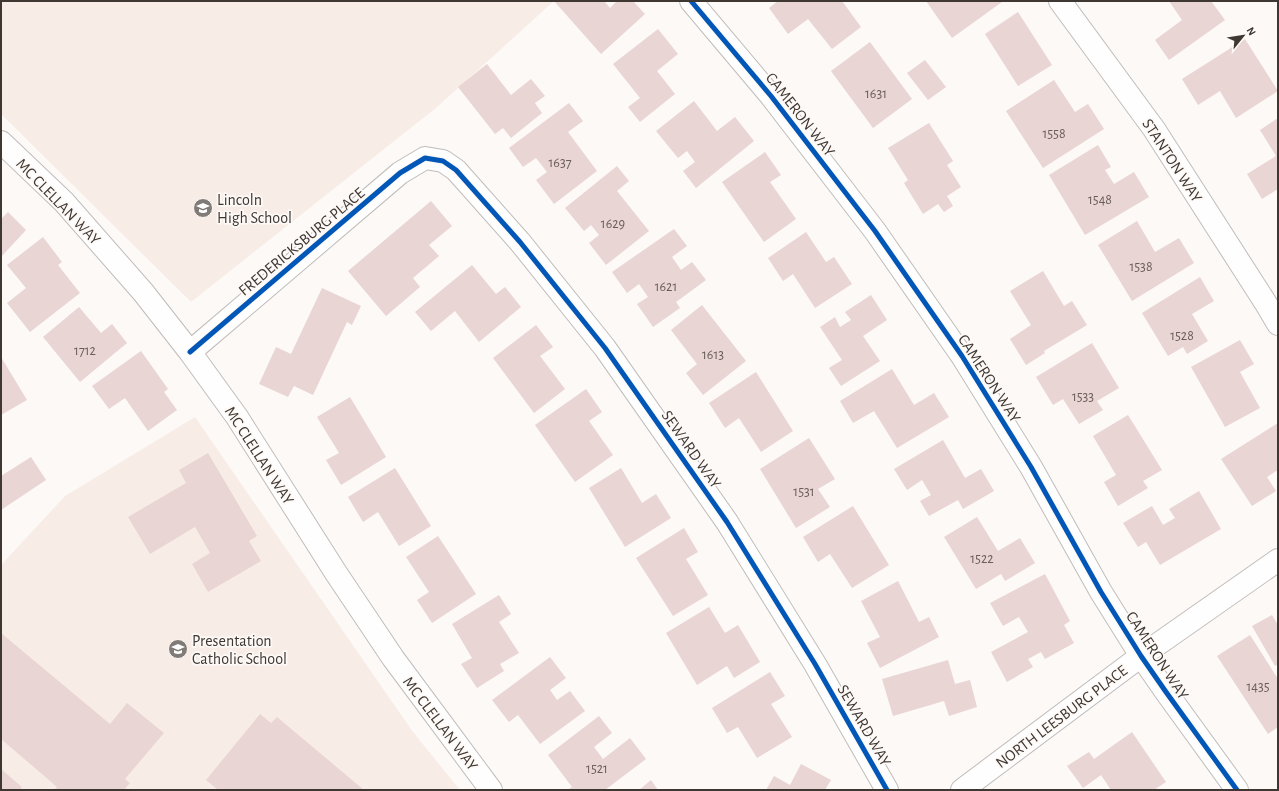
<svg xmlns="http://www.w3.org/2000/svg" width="1279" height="791" viewBox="0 0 1279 791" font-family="'Alegreya Sans',sans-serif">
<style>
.built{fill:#f8ede6}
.building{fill:#e9d5d3}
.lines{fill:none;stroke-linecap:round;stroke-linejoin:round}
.minor-casing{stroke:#c1bcb9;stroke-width:24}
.minor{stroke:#fffefe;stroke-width:22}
.cycleway-casing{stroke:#fdf9f6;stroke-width:8}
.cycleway{stroke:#0057b8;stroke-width:5}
.labels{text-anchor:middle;stroke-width:3.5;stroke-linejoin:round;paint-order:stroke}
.number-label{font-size:14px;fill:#6a5e5a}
.street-label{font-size:16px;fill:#3f3732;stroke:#fdf9f6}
.poi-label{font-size:16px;fill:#3f3732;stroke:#fdf9f6;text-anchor:start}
</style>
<rect width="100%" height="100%" fill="#fcf9f7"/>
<path class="built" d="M1,1H554L436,108L191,302L1,114Z
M195,417L413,732L460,790H1V565L65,496Z"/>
<path class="building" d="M554,1H604L610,8L617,1H633L645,14L601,54Z
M778,1H842L861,27L832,49L808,19L788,34L769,8Z
M926,1H1002V2L952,38Z
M1169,1H1211L1225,20L1169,60L1155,40L1182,20Z
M1018,12L1052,65L1018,86L985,34Z
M658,29L678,54L657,71L675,94L640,122L628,107L640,98L613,64Z
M1245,39L1278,91L1236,118L1220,91L1198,105L1182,79Z
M870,42L912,99L873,128L831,71Z
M925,60L946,87L928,100L907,73Z
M487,64L511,95L531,79L545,96L535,103L542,113L511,138L503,128L495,134L458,87Z
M1054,80L1075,112L1088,104L1104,129L1043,168L1006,111Z
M694,101L717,131L735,117L754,141L696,188L683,171L695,162L687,151L678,158L656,131Z
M569,103L583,121L568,132L597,171L554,204L536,180L547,172L536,158L523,167L509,148Z
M1278,118V189L1262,199L1247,174L1276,156L1260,130Z
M929,123L953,161L947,165L961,187L947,196L953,206L944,212L938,204L923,214L904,183L908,180L888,148Z
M1098,145L1111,167L1105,170L1114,184L1134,172L1149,197L1085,235L1049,175Z
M765,152L781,175L770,182L796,219L764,242L722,182Z
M617,166L629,181L617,191L649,231L606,265L589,243L599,235L591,225L584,231L565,208Z
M431,201L452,226L429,245L439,256L413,278L420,287L386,316L348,271Z
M8,212L26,230L1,257V219Z
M1137,221L1155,252L1179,238L1194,263L1132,301L1098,245Z
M674,229L687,246L672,257L681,270L692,262L706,280L676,302L680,308L653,327L637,304L648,297L639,284L627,293L612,272Z
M806,232L826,262L834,257L852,284L815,308L793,274L783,281L768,258Z
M43,237L62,262L58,265L80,293L30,332L7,303L26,288L7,265Z
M472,265L496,294L505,287L521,307L479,342L455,311L431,331L415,312Z
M1043,271L1064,306L1072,301L1087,325L1044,351L1045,353L1026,365L1010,339L1031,325L1010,291Z
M1200,277L1214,301L1192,314L1208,341L1187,354L1183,347L1168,356L1142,313Z
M322,288L361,306L352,325L347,322L313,395L294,386L288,397L259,384L276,347L291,354Z
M871,295L887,320L863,336L880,361L841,386L829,368L842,360L820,327L835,317L840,327L851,320L845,312Z
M702,305L746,361L703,395L686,373L697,364L671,330Z
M79,307L101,333L112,324L127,343L80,382L43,337Z
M536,325L553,347L540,356L565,389L534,413L493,358Z
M1240,340L1254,364L1240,372L1260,408L1225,427L1191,367Z
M1092,343L1119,388L1097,401L1103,410L1079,424L1063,399L1053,405L1036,377Z
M141,351L168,389L164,392L177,410L148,431L125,398L109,409L92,386Z
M1,357L27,400L1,415Z
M892,369L914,405L934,393L949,417L897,448L874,411L853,423L840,401Z
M756,372L793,431L761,452L739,418L725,428L709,403Z
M586,389L602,412L589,421L613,455L575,482L535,425Z
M350,397L386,457L341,485L326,460L339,453L317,417Z
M1128,415L1162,470L1143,481L1148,488L1118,506L1104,482L1116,475L1093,436Z
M1278,423V470L1267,477L1276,491L1252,506L1221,459Z
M809,438L835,479L818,489L830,507L796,528L760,469Z
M943,440L965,478L981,469L994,491L963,509L958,500L929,516L920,501L931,495L922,480L907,490L894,469Z
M208,453L257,536L249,541L261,561L208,592L192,564L210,553L195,527L150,554L128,517L186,483L179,470Z
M31,457L46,480L1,510V476Z
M395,468L431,526L399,546L378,512L363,522L348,497Z
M621,468L642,503L656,494L671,518L625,547L589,488Z
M1199,491L1221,529L1160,565L1146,542L1138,547L1123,523L1152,506L1163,525L1175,518L1169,509Z
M853,506L889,565L852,588L830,554L818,562L803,537Z
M977,517L998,551L1020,538L1035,563L1005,581L1001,574L976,589L944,537Z
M684,528L698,552L686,559L708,595L673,616L636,558Z
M438,536L476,594L432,623L417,600L429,592L406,557Z
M1045,574L1070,621L1064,625L1074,643L1045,659L1041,652L1028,659L1033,667L1007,682L991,652L1028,632L1019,617L1003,626L990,603Z
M898,581L919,622L929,617L939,637L880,668L867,643L880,637L861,601Z
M499,595L511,614L499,622L519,653L500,664L504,671L477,688L461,664L472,658L452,624Z
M709,607L725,633L738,625L760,662L734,678L727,666L697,685L666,633Z
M1272,615L1278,625V664L1275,666L1252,626Z
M1,633L110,724L127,703L164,733L125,779L130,783L124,790H54L57,787L1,739Z
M1250,635L1278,679V727L1268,734L1217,656Z
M550,657L566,678L550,690L557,700L570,691L585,711L540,744L518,715L509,722L492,700Z
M948,660L955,684L970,680L977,707L949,716L944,701L893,716L882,679Z
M770,672L785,696L771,704L792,737L757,758L738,727L727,733L712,708Z
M260,714L271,723L277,717L364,790H218L206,780Z
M599,716L612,733L594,747L603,759L630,738L646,759L605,790H567L572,787L548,755Z
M1132,732L1166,782L1154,790H1111L1101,775L1083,788L1067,766L1089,752L1094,759Z
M801,764L831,780L825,790H766L774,776L790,785Z
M1,769L22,787L20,790H1Z
M651,780L658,790H639Z"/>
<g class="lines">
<defs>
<path id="minor" d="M691,1L771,96L875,231L962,356L1031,467L1101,592L1141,656L1166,692L1237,790
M1060,1L1154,129L1265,302L1278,324
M1,142L64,202L143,292L190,352L237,417L336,573L393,658L491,790
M190,352L400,173L425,158L443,161L456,170L520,242L605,348L727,522L815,664L887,790
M962,790L1141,656L1278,560"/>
</defs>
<use href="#minor" class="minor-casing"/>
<use href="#minor" class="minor"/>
<defs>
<path id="cycleway" d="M691,1L771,96L875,231L962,356L1031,467L1101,592L1141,656L1166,692L1237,790
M190,352L400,173L425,158L443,161L456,170L520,242L605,348L727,522L815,664L887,790"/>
</defs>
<use href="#cycleway" class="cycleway-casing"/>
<use href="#cycleway" class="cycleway"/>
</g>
<defs>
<symbol id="school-disc" viewBox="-11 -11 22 22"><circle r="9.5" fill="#817b77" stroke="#fdf9f6"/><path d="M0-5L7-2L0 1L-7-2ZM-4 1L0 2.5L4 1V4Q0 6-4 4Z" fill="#fff"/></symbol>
</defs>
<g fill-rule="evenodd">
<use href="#school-disc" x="192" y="197" width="22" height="22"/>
<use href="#school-disc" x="167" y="638" width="22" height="22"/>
</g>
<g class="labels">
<g class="number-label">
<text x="876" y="98">1631</text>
<text x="1054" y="138">1558</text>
<text x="560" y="167">1637</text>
<text x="1100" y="204">1548</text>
<text x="613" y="228">1629</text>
<text x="1141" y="271">1538</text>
<text x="666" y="291">1621</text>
<text x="1182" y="340">1528</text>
<text x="85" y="355">1712</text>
<text x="713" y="359">1613</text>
<text x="1083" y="401">1533</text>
<text x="804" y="496">1531</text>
<text x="982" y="563">1522</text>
<text x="1258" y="691">1435</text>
<text x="597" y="773">1521</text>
</g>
<g class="street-label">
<text transform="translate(801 114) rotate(52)" y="6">CAMERON WAY</text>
<text transform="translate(1173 160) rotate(57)" y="6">STANTON WAY</text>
<text transform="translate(59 201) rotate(46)" y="6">MC CLELLAN WAY</text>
<text transform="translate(301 241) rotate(-40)" y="6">FREDERICKSBURG PLACE</text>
<text transform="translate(990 378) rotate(57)" y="6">CAMERON WAY</text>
<text transform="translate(692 449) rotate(55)" y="6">SEWARD WAY</text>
<text transform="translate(260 455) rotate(57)" y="6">MC CLELLAN WAY</text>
<text transform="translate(1158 655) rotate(57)" y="6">CAMERON WAY</text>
<text transform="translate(1061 716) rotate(-37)" y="6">NORTH LEESBURG PLACE</text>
<text transform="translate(441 723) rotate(53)" y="6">MC CLELLAN WAY</text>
<text transform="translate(865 725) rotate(60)" y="6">SEWARD WAY</text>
</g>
<g class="poi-label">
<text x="217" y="205">Lincoln<tspan x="217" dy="18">High School</tspan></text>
<text x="192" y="646">Presentation<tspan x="192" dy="18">Catholic School</tspan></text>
</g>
</g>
<rect width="1279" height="791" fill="none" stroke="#3f3732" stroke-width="4"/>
<g transform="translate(1243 36) rotate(60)" stroke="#fdf9f6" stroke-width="3" paint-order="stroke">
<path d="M0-3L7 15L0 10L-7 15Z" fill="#3f3732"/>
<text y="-6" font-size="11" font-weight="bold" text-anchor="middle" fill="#3f3732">N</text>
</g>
</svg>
